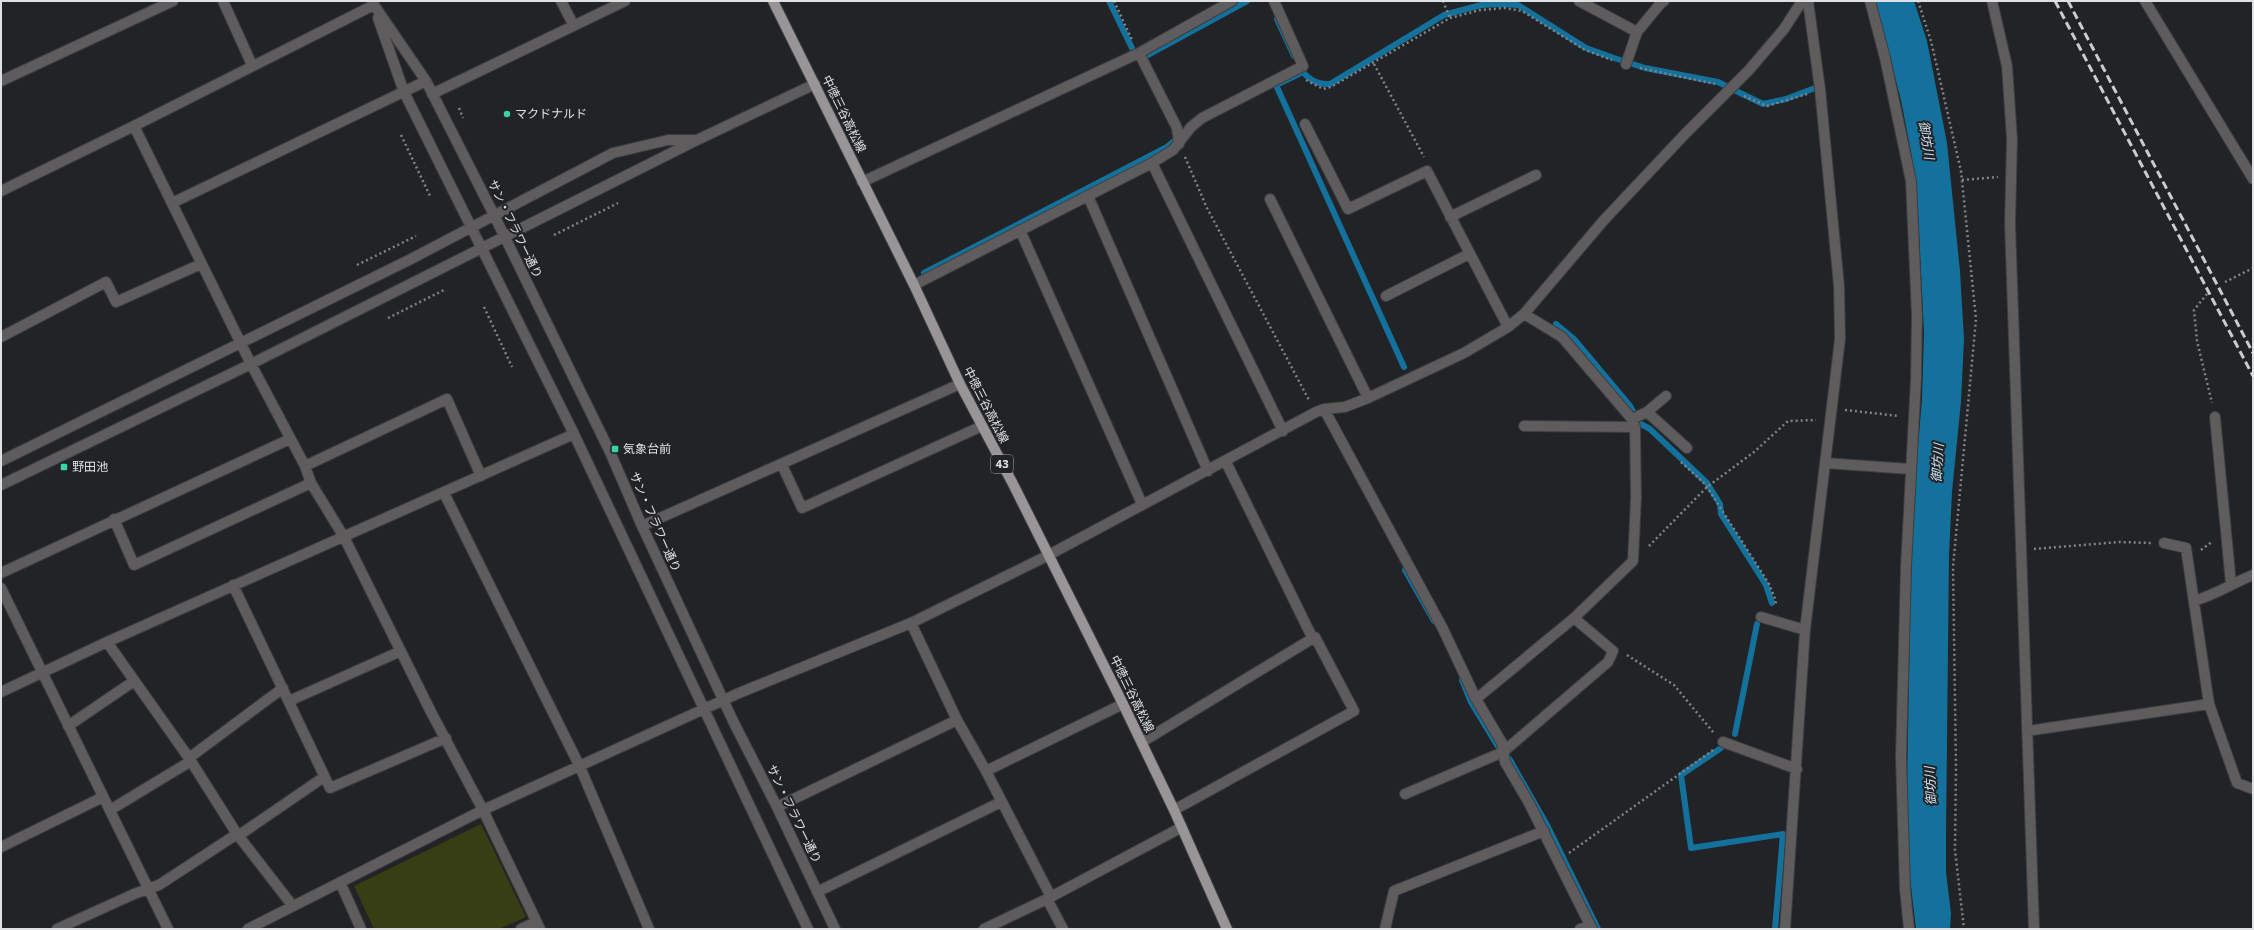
<svg xmlns="http://www.w3.org/2000/svg" width="2254" height="930" viewBox="0 0 2254 930" font-family="Commissioner,'Noto Sans JP',sans-serif">
<style>
.green{fill:#383e14}
.water{fill:#14719c}
.lines{fill:none;stroke-linecap:round;stroke-linejoin:round}
.stream{stroke:#14719c;stroke-width:6}
.minor-casing{stroke:#3c3d40;stroke-width:12}
.major-casing{stroke:#3c3d40;stroke-width:12}
.path{stroke:#838487;stroke-width:2.5;stroke-dasharray:2 3;stroke-linecap:butt}
.minor{stroke:#5e5c5c;stroke-width:10}
.major{stroke:#999495;stroke-width:10}
.rail{stroke:#cbcccf;stroke-width:3;stroke-dasharray:8 4;stroke-linecap:butt}
.poi-dot{fill:#38d4a5;stroke:#212326;stroke-width:1.5}
.labels{text-anchor:middle;stroke-width:4;stroke-linejoin:round;paint-order:stroke}
.shield{fill:#212326;stroke:#a6a7aa;stroke-width:1}
.shield-label{font-size:11px;font-weight:bold;fill:#dfe0e3}
.poi-label{font-size:12px;fill:#dfe0e3;stroke:#212326;text-anchor:start}
.street-label{font-size:12px;fill:#dfe0e3;stroke:#212326}
.water-label{font-size:13px;font-style:italic;fill:#c9e0ef;stroke:#212326}
</style>
<rect width="100%" height="100%" fill="#212326"/>
<path class="green" d="M481,824L526,917L499,929H374L354,886Z"/>
<path class="water" d="M1875,1H1914L1927,41L1947,143L1960,271L1964,339L1961,402L1952,492L1949,555L1946,834V872L1951,914L1950,929H1916L1906,844L1911,562L1914,493L1922,399L1924,333L1918,213L1911,152L1901,100Z"/>
<g class="lines">
<path class="stream" d="M1109,1L1133,50
M1277,19L1294,56
M1144,57L1247,1
M1299,66C1306,78 1316,85 1330,84L1444,15L1481,5L1502,4L1518,5L1586,48L1614,58L1645,68L1718,82L1728,87
M1303,72L1276,85L1404,367
M1732,89L1763,104L1786,99L1815,88
M924,273L1167,147L1175,140
M1556,324L1574,339L1630,406L1639,423L1650,429L1707,483L1720,504L1721,514L1766,585L1772,603
M1405,570L1434,621
M1462,680L1471,702L1497,745L1510,760L1548,827L1598,929
M1735,734L1757,624
M1721,748L1681,775L1691,848L1783,834L1775,929"/>
<defs>
<path id="minor" d="M223,1L252,65
M561,1L573,24
M1579,1L1637,32
M1870,1L1885,58L1911,181L1917,316L1916,379L1906,566L1901,757L1905,889L1909,929
M1992,1L2007,66L2012,139L2010,223L2034,929
M2145,1L2253,179
M374,5L426,81L494,215L610,452L642,526L734,723L777,807L835,929
M378,18L404,92L574,434L808,929
M1139,53L1177,128L1179,144
M1626,64L1637,32L1660,4L1664,1
M1,81L173,1
M432,94L625,1
M1305,124L1348,209L1427,171L1508,327
M134,126L251,364L305,466L311,483L344,537L431,712L483,810L540,929
M1152,163L1283,431
M862,182L1139,53L1232,1
M1,191L134,126L374,5
M1088,196L1208,471
M1270,199L1368,398
M172,203L426,81
M1450,217L1536,175
M1020,230L1142,504
M914,285L1152,163L1173,150L1191,127L1202,118L1303,66L1274,1
M1386,296L1469,254
M1,337L106,282L116,302L201,264
M1324,409L1443,629L1476,699L1502,743L1505,762L1529,803L1592,929
M1647,412L1687,448
M2215,417L2231,584
M1632,419L1647,412L1666,396
M1524,426L1635,427
M1,461L411,259L613,153L668,140H694
M1226,462L1312,637
M1825,463L1910,469
M782,465L802,508L982,426
M305,466L447,399L481,476
M1,485L251,364L697,140L815,84
M444,493L580,767L649,929
M114,519L134,565L311,483
M642,526L960,384
M2164,543L2186,548L2209,704
M1,573L290,439
M233,585L330,788L446,738
M1,588L168,929
M2194,601C2215,595 2233,583 2253,575
M1761,617L1805,630
M911,623L957,720L986,771L1051,897
M107,642L189,758L237,834L292,905
M1,692L107,642L574,434
M1476,699L1574,618L1633,561L1636,498L1635,427L1632,419L1562,337L1524,314
M289,701L401,651
M68,726L134,681
M2027,731L2209,704L2237,783L2253,789
M1142,742L1315,637L1354,711L1174,810
M1723,742L1797,769
M189,758L283,688
M986,771L1123,704
M1405,794L1503,752L1608,662L1613,651L1574,618
M777,807L957,720
M110,810L191,761
M238,836L324,777
M1,847L103,797
M340,882L361,929
M817,892L1001,802
M1047,899L1063,929
M57,929L134,894L159,885L237,834
M248,929L483,810L739,693L911,623L1043,558L1316,412L1324,409L1345,407L1368,398L1464,353L1508,327L1524,314L1604,220L1685,134L1749,70L1784,29L1802,1
M521,929L536,922
M984,929L1047,899L1182,827
M1385,929L1394,891L1544,831
M1580,929L1590,926
M1785,929L1805,630L1840,339L1839,286L1820,89L1808,1"/>
<path id="major" d="M773,1L914,285L960,384L1014,486L1123,704L1174,810L1227,929"/>
</defs>
<use href="#minor" class="minor-casing"/>
<use href="#major" class="major-casing"/>
<path class="path" d="M1114,1L1132,40
M1443,1L1450,18
M1918,1L1931,41L1961,171L1976,319L1953,567L1956,767L1955,850L1964,929
M1374,64L1424,157
M1640,68L1715,84
M1306,80L1323,89L1331,87L1450,18L1480,10L1505,8L1522,11L1585,50L1612,60
M1744,96L1767,106L1807,94
M459,108L463,118
M401,135L431,198
M1185,157L1207,208L1309,400
M1962,180L1998,177
M554,235L618,203
M357,265L416,236
M2225,282L2253,268
M2207,294L2194,310L2197,341L2212,403
M484,307L512,367
M388,318L444,290
M1845,410L1899,416
M1681,462L1705,484L1736,532L1769,584L1776,601L1775,606
M1649,546L1707,487L1754,452L1788,421L1816,420
M2034,549L2119,542L2151,543
M2201,550L2213,541
M1627,655L1674,685L1713,732
M1569,853L1713,750"/>
<use href="#minor" class="minor"/>
<use href="#major" class="major"/>
<path class="rail" d="M2055,1L2253,376
M2068,1L2253,353"/>
</g>
<g class="poi-dot">
<circle cx="507" cy="114" r="4"/>
<rect x="611" y="445" width="8" height="8" rx="2"/>
<rect x="60" y="463" width="8" height="8" rx="2"/>
</g>
<g class="labels">
<rect class="shield" x="991" y="455" width="22" height="18" rx="3"/>
<g class="shield-label">
<text x="1002" y="468">43</text>
</g>
<g class="poi-label">
<text x="515" y="118">マクドナルド</text>
<text x="623" y="453">気象台前</text>
<text x="72" y="471">野田池</text>
</g>
<g class="street-label">
<text transform="translate(844 114) rotate(64)" y="4">中徳三谷高松線</text>
<text transform="translate(515 229) rotate(64)" y="4">サン・フラワー通り</text>
<text transform="translate(986 405) rotate(63)" y="4">中徳三谷高松線</text>
<text transform="translate(655 522) rotate(66)" y="4">サン・フラワー通り</text>
<text transform="translate(1132 694) rotate(64)" y="4">中徳三谷高松線</text>
<text transform="translate(794 814) rotate(64)" y="4">サン・フラワー通り</text>
</g>
<g class="water-label">
<text transform="translate(1927 140) rotate(81)" y="5">御坊川</text>
<text transform="translate(1937 463) rotate(-86)" y="5">御坊川</text>
<text transform="translate(1930 786) rotate(-93)" y="5">御坊川</text>
</g>
</g>
<rect width="2254" height="930" fill="none" stroke="#dfe0e3" stroke-width="4"/>
</svg>
